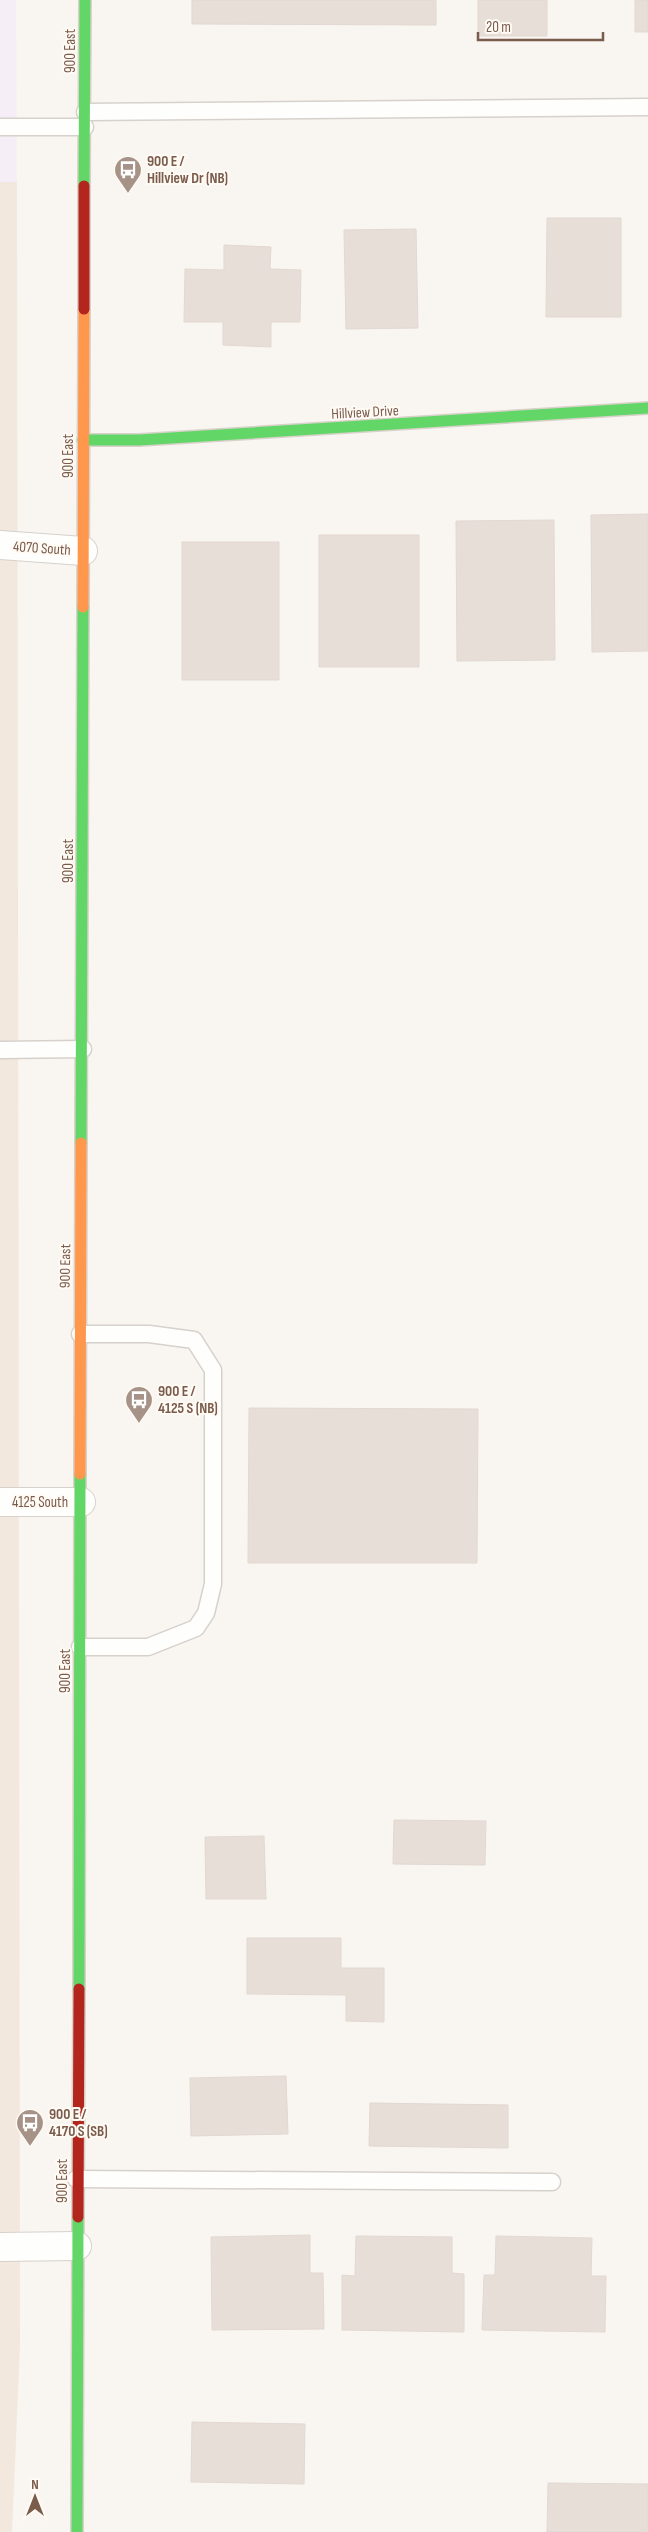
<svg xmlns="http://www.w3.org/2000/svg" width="648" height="2532" viewBox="0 0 648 2532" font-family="'Sofia Sans Condensed',sans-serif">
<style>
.residential{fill:#f2e8de}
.education{fill:#f6eef6}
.building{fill:#e6ded7;stroke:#e2d8d2}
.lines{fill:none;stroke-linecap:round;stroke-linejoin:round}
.lane-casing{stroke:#d7d1cb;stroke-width:19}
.street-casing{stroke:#d7d1cb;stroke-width:30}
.fast-casing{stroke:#d9d2cb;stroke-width:14}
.slow-casing{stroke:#d9d2cb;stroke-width:14}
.jam-casing{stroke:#d9d2cb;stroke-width:14}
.lane{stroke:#fefefd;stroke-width:16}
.street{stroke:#fefefd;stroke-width:28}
.fast{stroke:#63d668;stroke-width:11}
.slow{stroke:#ff974d;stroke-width:11}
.jam{stroke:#b3261e;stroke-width:11}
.labels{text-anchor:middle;stroke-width:4;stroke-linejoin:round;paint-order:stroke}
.street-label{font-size:15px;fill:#7a5c4d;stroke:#fffaf3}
.poi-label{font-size:15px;font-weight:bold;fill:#7a5c4d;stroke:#fffaf3;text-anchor:start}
</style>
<rect width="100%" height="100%" fill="#f9f5f0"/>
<path class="residential" d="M0,182H17L20,2346L12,2532H0Z"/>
<path class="education" d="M0,0H16L17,182H0Z"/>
<path class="building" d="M192,0H436V25L192,24Z
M478,0H547V36H478Z
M635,0H648V32H635Z
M547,218H621V317H546Z
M416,229L418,328L346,329L344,230Z
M224,245L271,247L270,269L301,270L300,322H271V347L223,345V322H184L185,269L224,270Z
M648,514V651L592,652L591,515Z
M554,520L555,660L457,661L456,521Z
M319,535H419V667H319Z
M182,542H279V680H182Z
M249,1408L478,1409L477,1563H248Z
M394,1820L486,1821L485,1865L393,1864Z
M264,1836L266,1899H206L205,1837Z
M247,1938H341V1968H384V2022L346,2021V1995L247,1994Z
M286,2076L288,2134L191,2136L190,2078Z
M370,2103L508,2105V2148L369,2146Z
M310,2235V2273H323L324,2329L212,2330L211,2237Z
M356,2236L452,2237V2273L464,2274V2332L342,2330V2275L355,2276Z
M496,2236L592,2238L591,2276H606L605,2332L482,2330L484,2275H495Z
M192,2422L305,2424L304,2484L191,2482Z
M548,2483L648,2484V2532H547Z"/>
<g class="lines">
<defs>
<path id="lane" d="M85,112L648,107
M0,127H85
M0,1050L83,1049
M80,1334H149L194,1340L213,1370V1584L206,1613L196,1628L148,1647H80
M76,2179L552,2182"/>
<path id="street" d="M0,545L83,551
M0,1502H81
M0,2247L77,2246"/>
<path id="fast" d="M84,186L85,0
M83,440H139L648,408
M81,1143L83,607
M79,1989L80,1474
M77,2532L78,2217"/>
<path id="slow" d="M83,607L84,309
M80,1474L81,1143"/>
<path id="jam" d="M84,309V186
M78,2217L79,1989"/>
</defs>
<use href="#lane" class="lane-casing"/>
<use href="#street" class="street-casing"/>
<use href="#fast" class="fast-casing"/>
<use href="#slow" class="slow-casing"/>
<use href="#jam" class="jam-casing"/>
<use href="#lane" class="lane"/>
<use href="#street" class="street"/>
<use href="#fast" class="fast"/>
<use href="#slow" class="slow"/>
<use href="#jam" class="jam"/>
</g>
<defs>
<symbol id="bus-pin" viewBox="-11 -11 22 30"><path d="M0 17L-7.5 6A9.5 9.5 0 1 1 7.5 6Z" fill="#a69286" stroke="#fffaf3"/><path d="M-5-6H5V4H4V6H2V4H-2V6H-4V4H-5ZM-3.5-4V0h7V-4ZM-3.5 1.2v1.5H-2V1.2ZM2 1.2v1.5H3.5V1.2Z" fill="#fff"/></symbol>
</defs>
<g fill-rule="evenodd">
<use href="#bus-pin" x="112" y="154" width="32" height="43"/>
<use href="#bus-pin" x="123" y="1384" width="32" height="43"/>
<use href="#bus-pin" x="14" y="2107" width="32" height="43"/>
</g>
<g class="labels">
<g class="street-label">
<text transform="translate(70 51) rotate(-90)" y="5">900 East</text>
<text transform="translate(365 412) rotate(-3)" y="5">Hillview Drive</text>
<text transform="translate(68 456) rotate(-90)" y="5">900 East</text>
<text transform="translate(42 548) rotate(4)" y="5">4070 South</text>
<text transform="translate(68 861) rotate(-90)" y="5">900 East</text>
<text transform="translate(65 1266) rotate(-89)" y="5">900 East</text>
<text x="40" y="1507">4125 South</text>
<text transform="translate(65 1671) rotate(-90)" y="5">900 East</text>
<text transform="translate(62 2181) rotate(-90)" y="5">900 East</text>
</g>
<g class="poi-label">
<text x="147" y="166">900 E /<tspan x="147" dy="17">Hillview Dr (NB)</tspan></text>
<text x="158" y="1396">900 E /<tspan x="158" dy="17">4125 S (NB)</tspan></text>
<text x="49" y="2119">900 E /<tspan x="49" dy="17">4170 S (SB)</tspan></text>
</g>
</g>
<g transform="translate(35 2497)" stroke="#fffaf3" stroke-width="4" paint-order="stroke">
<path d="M0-4L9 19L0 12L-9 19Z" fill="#7a5c4d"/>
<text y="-8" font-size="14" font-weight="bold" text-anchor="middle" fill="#7a5c4d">N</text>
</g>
<path d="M478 32v8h125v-8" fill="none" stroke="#7a5c4d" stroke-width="2.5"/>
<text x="486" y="32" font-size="15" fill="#7a5c4d" stroke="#fffaf3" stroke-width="4" paint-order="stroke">20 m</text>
</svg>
